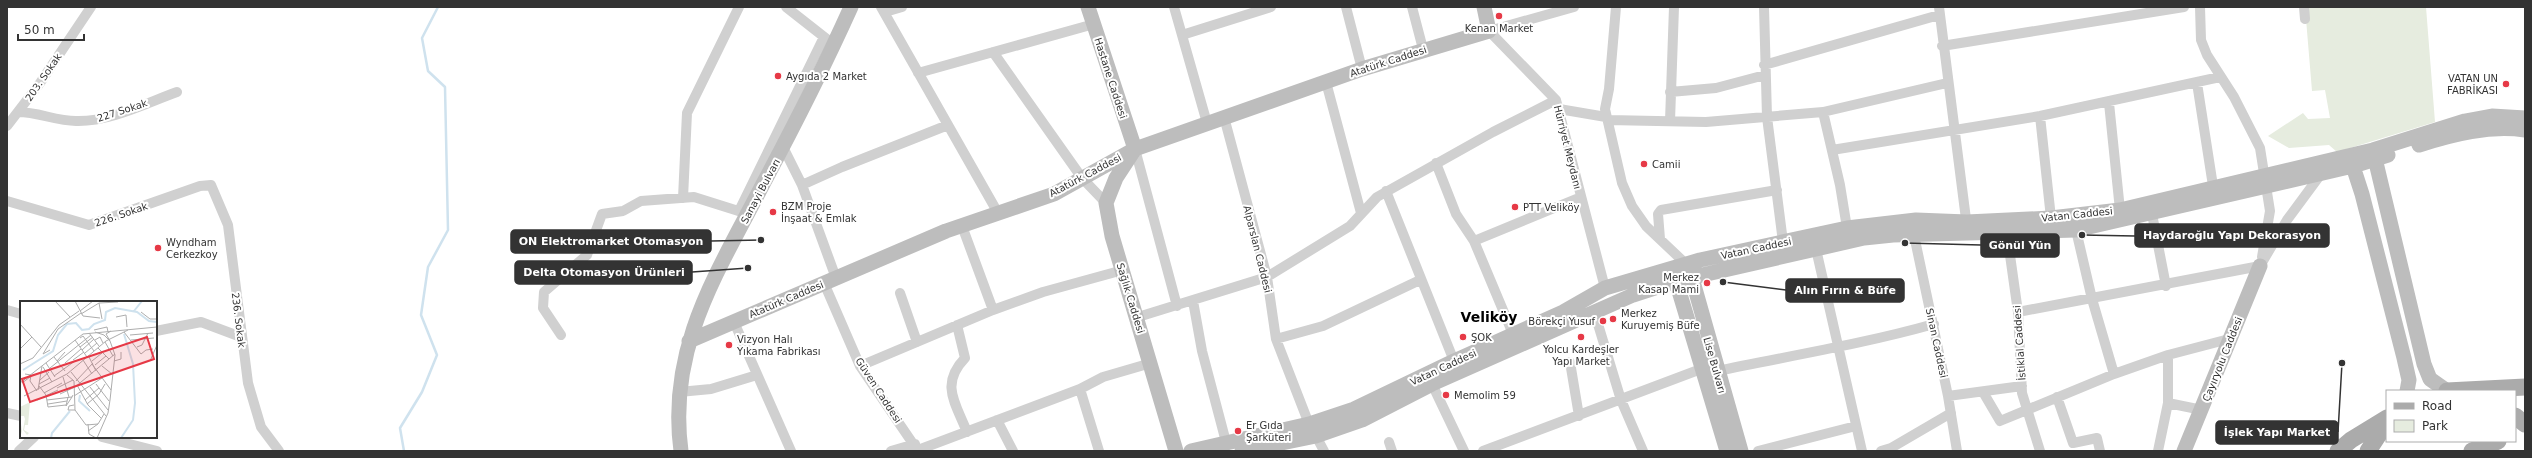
<svg xmlns="http://www.w3.org/2000/svg" width="2532" height="458" viewBox="0 0 2532 458" font-family="'DejaVu Sans',sans-serif">
<style>
.green{fill:#e6ecdf}
.lines{fill:none;stroke-linecap:round;stroke-linejoin:round}
.stream{stroke:#cfe2ee;stroke-width:2.5}
.street{stroke:#d0d0d0;stroke-width:10}
.secondary{stroke:#bdbdbd;stroke-width:15}
.primary{stroke:#ababab;stroke-width:17}
.poi-dot{fill:#e63946;stroke:#fff;stroke-width:1.5}
.labels{text-anchor:middle;stroke-width:4;stroke-linejoin:round;paint-order:stroke}
.poi-label{font-size:10px;fill:#333;stroke:#fff;text-anchor:start}
.street-label{font-size:10px;fill:#333;stroke:#fff}
.district-label{font-size:14px;font-weight:bold;fill:#000;stroke:#fff}
.inset-river{fill:none;stroke:#cfe2ee;stroke-width:2}
.inset-road{fill:none;stroke:#adadad;stroke-width:1}
.view{fill:#e63946;fill-opacity:0.15;stroke:#e63946;stroke-width:2}
.inset-edge{fill:none;stroke:#333;stroke-width:2}
.leader{fill:none;stroke:#333;stroke-width:1.5}
.callout-dot{fill:#333;stroke:#fff;stroke-width:1.5}
.callout{fill:#333;stroke:#333;stroke-width:1.5}
.callout-label{font-size:11px;text-anchor:middle;font-weight:bold;fill:#fff}
</style>
<rect width="100%" height="100%" fill="#fff"/>
<path class="green" d="M2305,7H2426L2435,122L2337,152L2329,145L2289,148L2268,136L2303,113L2308,119L2330,118L2325,90L2312,91Z"/>
<g class="lines">
<path class="stream" d="M404,451L400,428L422,392L437,355L421,315L428,267L448,230L445,87L428,71L422,38L438,7"/>
<path class="street" d="M786,7L828,40
M881,7L998,213
M1174,7L1207,123
M1346,7L1362,69
M1412,7L1423,49
M1574,7L1489,31L1556,100L1605,288
M1616,7L1609,89L1605,109L1622,183L1632,206L1646,226L1686,264
M1764,7L1767,117L1783,242
M1939,7L1967,227
M2200,7L2201,40L2207,55L2234,97L2260,148L2270,211L2262,257
M2304,7L2305,19
M885,12L902,7
M1182,35L1271,7
M1942,46L2184,7
M993,52L1082,178L1106,203
M1764,65L1939,15
M918,73L1094,24
M1326,82L1361,213
M2197,83L2213,186
M1670,92L1716,88L1765,75
M2109,103L2120,210
M1559,109L1606,117
M18,112C38,112 56,121 76,121C110,122 146,103 177,92
M1823,112L1840,185L1847,228
M2040,116L2051,218
M1224,117L1267,277L1276,339L1309,424
M1608,120L1706,122L1823,112L1947,83
M1670,121L1674,7
M7,126L40,83L91,7
M783,147L802,185L836,278
M1135,149L1177,306
M1832,150L2040,116L2220,77
M1436,163L1456,214L1474,241L1513,334
M802,185L842,167L948,125
M1386,191L1454,361
M683,198L687,113L739,7
M7,201L89,225L200,186L211,185L228,225L248,383L261,427L279,451
M739,211L824,37
M2152,214L2166,286
M962,226L993,310
M2076,230L2092,299L2114,374
M2007,234L2018,312L2022,393L2040,451
M1914,235L1948,396L1957,451
M1660,239L1658,214L1661,210L1777,190
M1474,241L1581,197
M1816,249L1862,451
M824,283L860,366L918,451
M900,293L917,342
M1193,301L1202,351L1226,442
M7,310L21,314
M1594,311L1621,400L1643,451
M2018,312L2260,266L2287,220L2321,174
M1138,317L1267,277L1350,226L1377,197L1493,132L1556,100
M734,322L791,451
M957,325L965,358C940,384 955,402 967,432
M156,331L201,322L241,337
M561,335L543,308L544,292L587,255L602,214L623,211L641,201L694,197L748,214
M1276,339L1323,326L1420,280
M1570,362L1579,416
M860,366L993,310L1043,292L1123,270
M1432,384L1464,451
M1080,389L1099,451
M679,392L711,389L757,375
M1983,392L2000,421L2114,374L2168,355L2229,339
M1948,396L2022,386
M2057,397L2073,443L2097,438L2100,451
M2168,403L2202,410
M7,413L21,416
M997,420L1013,451
M1316,436L1324,451
M102,437L157,451
M1389,442L1392,451
M918,450L1080,389L1103,377L1151,363
M19,451L34,437
M891,451L915,444
M1483,451L1701,369L1717,371C1789,356 1863,344 1934,324
M1758,451L1856,426
M1881,451L1891,448L1951,413
M2158,451L2168,403V355"/>
<path class="secondary" d="M1088,7L1135,149L1116,178L1106,203L1112,236L1176,451
M2419,145C2453,134 2489,125 2525,130
M2373,150L2424,364L2430,379L2447,391
M2350,157L2362,194L2404,358L2409,380L2407,391
M1692,278L1741,451
M1676,281L1727,451
M689,341L946,231L1054,194L1135,149L1362,69L1489,31L1484,7
M681,451C667,347 718,272 763,184C794,126 824,67 851,7
M1191,451L1309,424L1354,409L1454,361L1563,312L1605,288L1700,260L1847,228L1916,220L1967,222L2051,218L2120,210L2373,150L2465,121L2492,116L2525,118
M1242,451L1316,436L1362,420L1432,384L1633,295L1676,281L1864,238L1893,235L2076,230L2353,166L2388,155
M2184,451L2260,266"/>
<path class="primary" d="M2447,391L2525,387
M2515,416L2525,424
M2338,451L2351,440L2387,418
M2368,451L2387,422
M2472,451L2498,441"/>
</g>
<g class="poi-dot">
<circle cx="1499" cy="16" r="4"/>
<circle cx="778" cy="76" r="4"/>
<circle cx="2506" cy="84" r="4"/>
<circle cx="1644" cy="164" r="4"/>
<circle cx="1515" cy="207" r="4"/>
<circle cx="773" cy="212" r="4"/>
<circle cx="158" cy="248" r="4"/>
<circle cx="1707" cy="283" r="4"/>
<circle cx="1613" cy="319" r="4"/>
<circle cx="1603" cy="321" r="4"/>
<circle cx="1463" cy="337" r="4"/>
<circle cx="1581" cy="337" r="4"/>
<circle cx="729" cy="345" r="4"/>
<circle cx="1446" cy="395" r="4"/>
<circle cx="1238" cy="431" r="4"/>
</g>
<g class="labels">
<g class="poi-label">
<text x="1499" y="32" text-anchor="middle">Kenan Market</text>
<text x="786" y="80">Aygıda 2 Market</text>
<text x="2498" y="82" text-anchor="end">VATAN UN<tspan x="2498" dy="12">FABRİKASI</tspan></text>
<text x="1652" y="168">Camii</text>
<text x="781" y="210">BZM Proje<tspan x="781" dy="12">İnşaat &amp; Emlak</tspan></text>
<text x="1523" y="211">PTT Veliköy</text>
<text x="166" y="246">Wyndham<tspan x="166" dy="12">Cerkezkoy</tspan></text>
<text x="1699" y="281" text-anchor="end">Merkez<tspan x="1699" dy="12">Kasap Mami</tspan></text>
<text x="1621" y="317">Merkez<tspan x="1621" dy="12">Kuruyemiş Büfe</tspan></text>
<text x="1595" y="325" text-anchor="end">Börekçi Yusuf</text>
<text x="1471" y="341">ŞOK</text>
<text x="737" y="343">Vizyon Halı<tspan x="737" dy="12">Yıkama Fabrikası</tspan></text>
<text x="1581" y="353" text-anchor="middle">Yolcu Kardeşler<tspan x="1581" dy="12">Yapı Market</tspan></text>
<text x="1454" y="399">Memolim 59</text>
<text x="1246" y="429">Er Gıda<tspan x="1246" dy="12">Şarküteri</tspan></text>
</g>
<g class="street-label">
<text transform="translate(1388 61) rotate(-18)" y="4">Atatürk Caddesi</text>
<text transform="translate(43 77) rotate(-55)" y="4">203. Sokak</text>
<text transform="translate(1111 78) rotate(72)" y="4">Hastane Caddesi</text>
<text transform="translate(122 110) rotate(-18)" y="4">227 Sokak</text>
<text transform="translate(1568 147) rotate(76)" y="4">Hürriyet Meydanı</text>
<text transform="translate(1085 175) rotate(-28)" y="4">Atatürk Caddesi</text>
<text transform="translate(760 191) rotate(-62)" y="4">Sanayi Bulvarı</text>
<text transform="translate(121 214) rotate(-19)" y="4">226. Sokak</text>
<text transform="translate(2077 214) rotate(-6)" y="4">Vatan Caddesi</text>
<text transform="translate(1756 248) rotate(-12)" y="4">Vatan Caddesi</text>
<text transform="translate(1258 249) rotate(76)" y="4">Alparslan Caddesi</text>
<text transform="translate(1131 298) rotate(73)" y="4">Sağlık Caddesi</text>
<text transform="translate(786 299) rotate(-23)" y="4">Atatürk Caddesi</text>
<text transform="translate(239 320) rotate(83)" y="4">236. Sokak</text>
<text transform="translate(1937 343) rotate(78)" y="4">Sinan Caddesi</text>
<text transform="translate(2019 343) rotate(-94)" y="4">İstiklal Caddesi</text>
<text transform="translate(2222 359) rotate(-68)" y="4">Çayıryolu Caddesi</text>
<text transform="translate(1715 365) rotate(74)" y="4">Lise Bulvarı</text>
<text transform="translate(1443 367) rotate(-25)" y="4">Vatan Caddesi</text>
<text transform="translate(879 390) rotate(57)" y="4">Güven Caddesi</text>
</g>
<g class="district-label">
<text x="1489" y="322">Veliköy</text>
</g>
</g>
<g transform="translate(20 301)">
<rect width="137" height="137" fill="#fff"/>
<path d="M10,101L8,124H5L4,129L9,132L7,134L3,129L5,118L4,115H0L2,130L0,137V106Z" fill="#e6ecdf"/>
<path class="inset-river" d="M114,10L122,0M3,69L33,50L38,34L47,23L56,22L62,29L69,28L74,23L85,19L86,11L95,7L117,11L129,20L137,21M60,94L59,100L70,110M31,137L32,132L50,110M101,137L113,119L115,102L113,63L104,33"/>
<path class="inset-road" d="M35,0L50,16M55,0L63,15L80,17M79,2L82,18M60,10L73,0M121,11L130,18H137M61,13L79,2L98,1M96,16L106,14L107,26M0,23L21,46M74,29L87,26L88,31M75,31L84,34L90,40L86,33L91,30M104,31L121,53L126,49L133,48M69,32L79,45M110,34L133,32M60,37L63,35L74,50M55,39L67,56M75,39L80,36L83,42M111,39L134,37M85,41L93,55M60,46L73,36M117,46L122,44L128,32M78,47L89,58M0,48L12,36M30,49L23,53L38,28L61,12M62,49L74,38M65,52L77,42M34,56L45,70M69,56L76,70M53,59L64,51M63,59L72,73M37,60L45,51M72,60L82,52M94,60L101,58V51M130,60L137,44M26,62L35,76M45,62L61,48M0,63L13,57L39,24L59,10M72,63L91,89M75,64L86,55M82,65L92,73M23,66L32,81M30,67L71,34M51,71L86,115M5,73L11,74L10,80L17,90M47,74L54,80L55,109H48L49,105L54,104M34,75L55,60M43,76L49,96M20,79L29,71M56,80L73,62M0,82L63,33L137,26M2,82L14,73M19,83L30,77M76,83L89,100M57,84L68,104L81,117M19,85L26,94L28,106L46,104M70,86L88,109M37,87L53,79M18,89L22,65M24,92L42,82M40,93L55,86L95,53M4,95L47,73L86,40L108,29M54,95L82,77M48,96L46,105L52,96M17,99L38,89M27,99L52,96L53,94M65,99L79,87M28,103L47,100M67,103L79,93L85,83M55,109L66,124L78,123M68,123L69,133L76,137M68,130L78,123L84,113M77,137L88,112L90,99L95,54L90,40"/>
<path class="view" d="M127,36L134,58L10,101L2,78Z"/>
<rect width="137" height="137" class="inset-edge"/>
</g>
<path class="leader" d="M2082 235L2135 236M761 240L711 241M1905 243L1981 245M748 268L692 272M1723 282L1786 290M2342 363L2338 432"/>
<g class="callout-dot">
<circle cx="2082" cy="235" r="4"/>
<circle cx="761" cy="240" r="4"/>
<circle cx="1905" cy="243" r="4"/>
<circle cx="748" cy="268" r="4"/>
<circle cx="1723" cy="282" r="4"/>
<circle cx="2342" cy="363" r="4"/>
</g>
<g class="callout">
<rect x="2135" y="224" width="194" height="23" rx="4"/>
<rect x="511" y="230" width="200" height="23" rx="4"/>
<rect x="1981" y="234" width="78" height="23" rx="4"/>
<rect x="515" y="261" width="177" height="23" rx="4"/>
<rect x="1786" y="279" width="118" height="23" rx="4"/>
<rect x="2216" y="421" width="122" height="23" rx="4"/>
</g>
<g class="callout-label">
<text x="2232" y="239">Haydaroğlu Yapı Dekorasyon</text>
<text x="611" y="245">ON Elektromarket Otomasyon</text>
<text x="2020" y="249">Gönül Yün</text>
<text x="604" y="276">Delta Otomasyon Ürünleri</text>
<text x="1845" y="294">Alın Fırın &amp; Büfe</text>
<text x="2277" y="436">İşlek Yapı Market</text>
</g>
<rect width="2532" height="458" fill="none" stroke="#333333" stroke-width="16"/>
<rect x="2386" y="390" width="130" height="52" fill="#ffffff" stroke="#adadad"/>
<rect x="2394" y="403" width="20" height="6" fill="#ababab" stroke="#adadad"/>
<text x="2422" y="410" font-size="12" fill="#333333">Road</text>
<rect x="2394" y="420" width="20" height="12" fill="#e6ecdf" stroke="#adadad"/>
<text x="2422" y="430" font-size="12" fill="#333333">Park</text>
<path d="M18 34v6h66v-6" fill="none" stroke="#333333" stroke-width="2"/>
<text x="24" y="34" font-size="12" fill="#333333" stroke="#ffffff" stroke-width="3" paint-order="stroke">50 m</text>
</svg>
